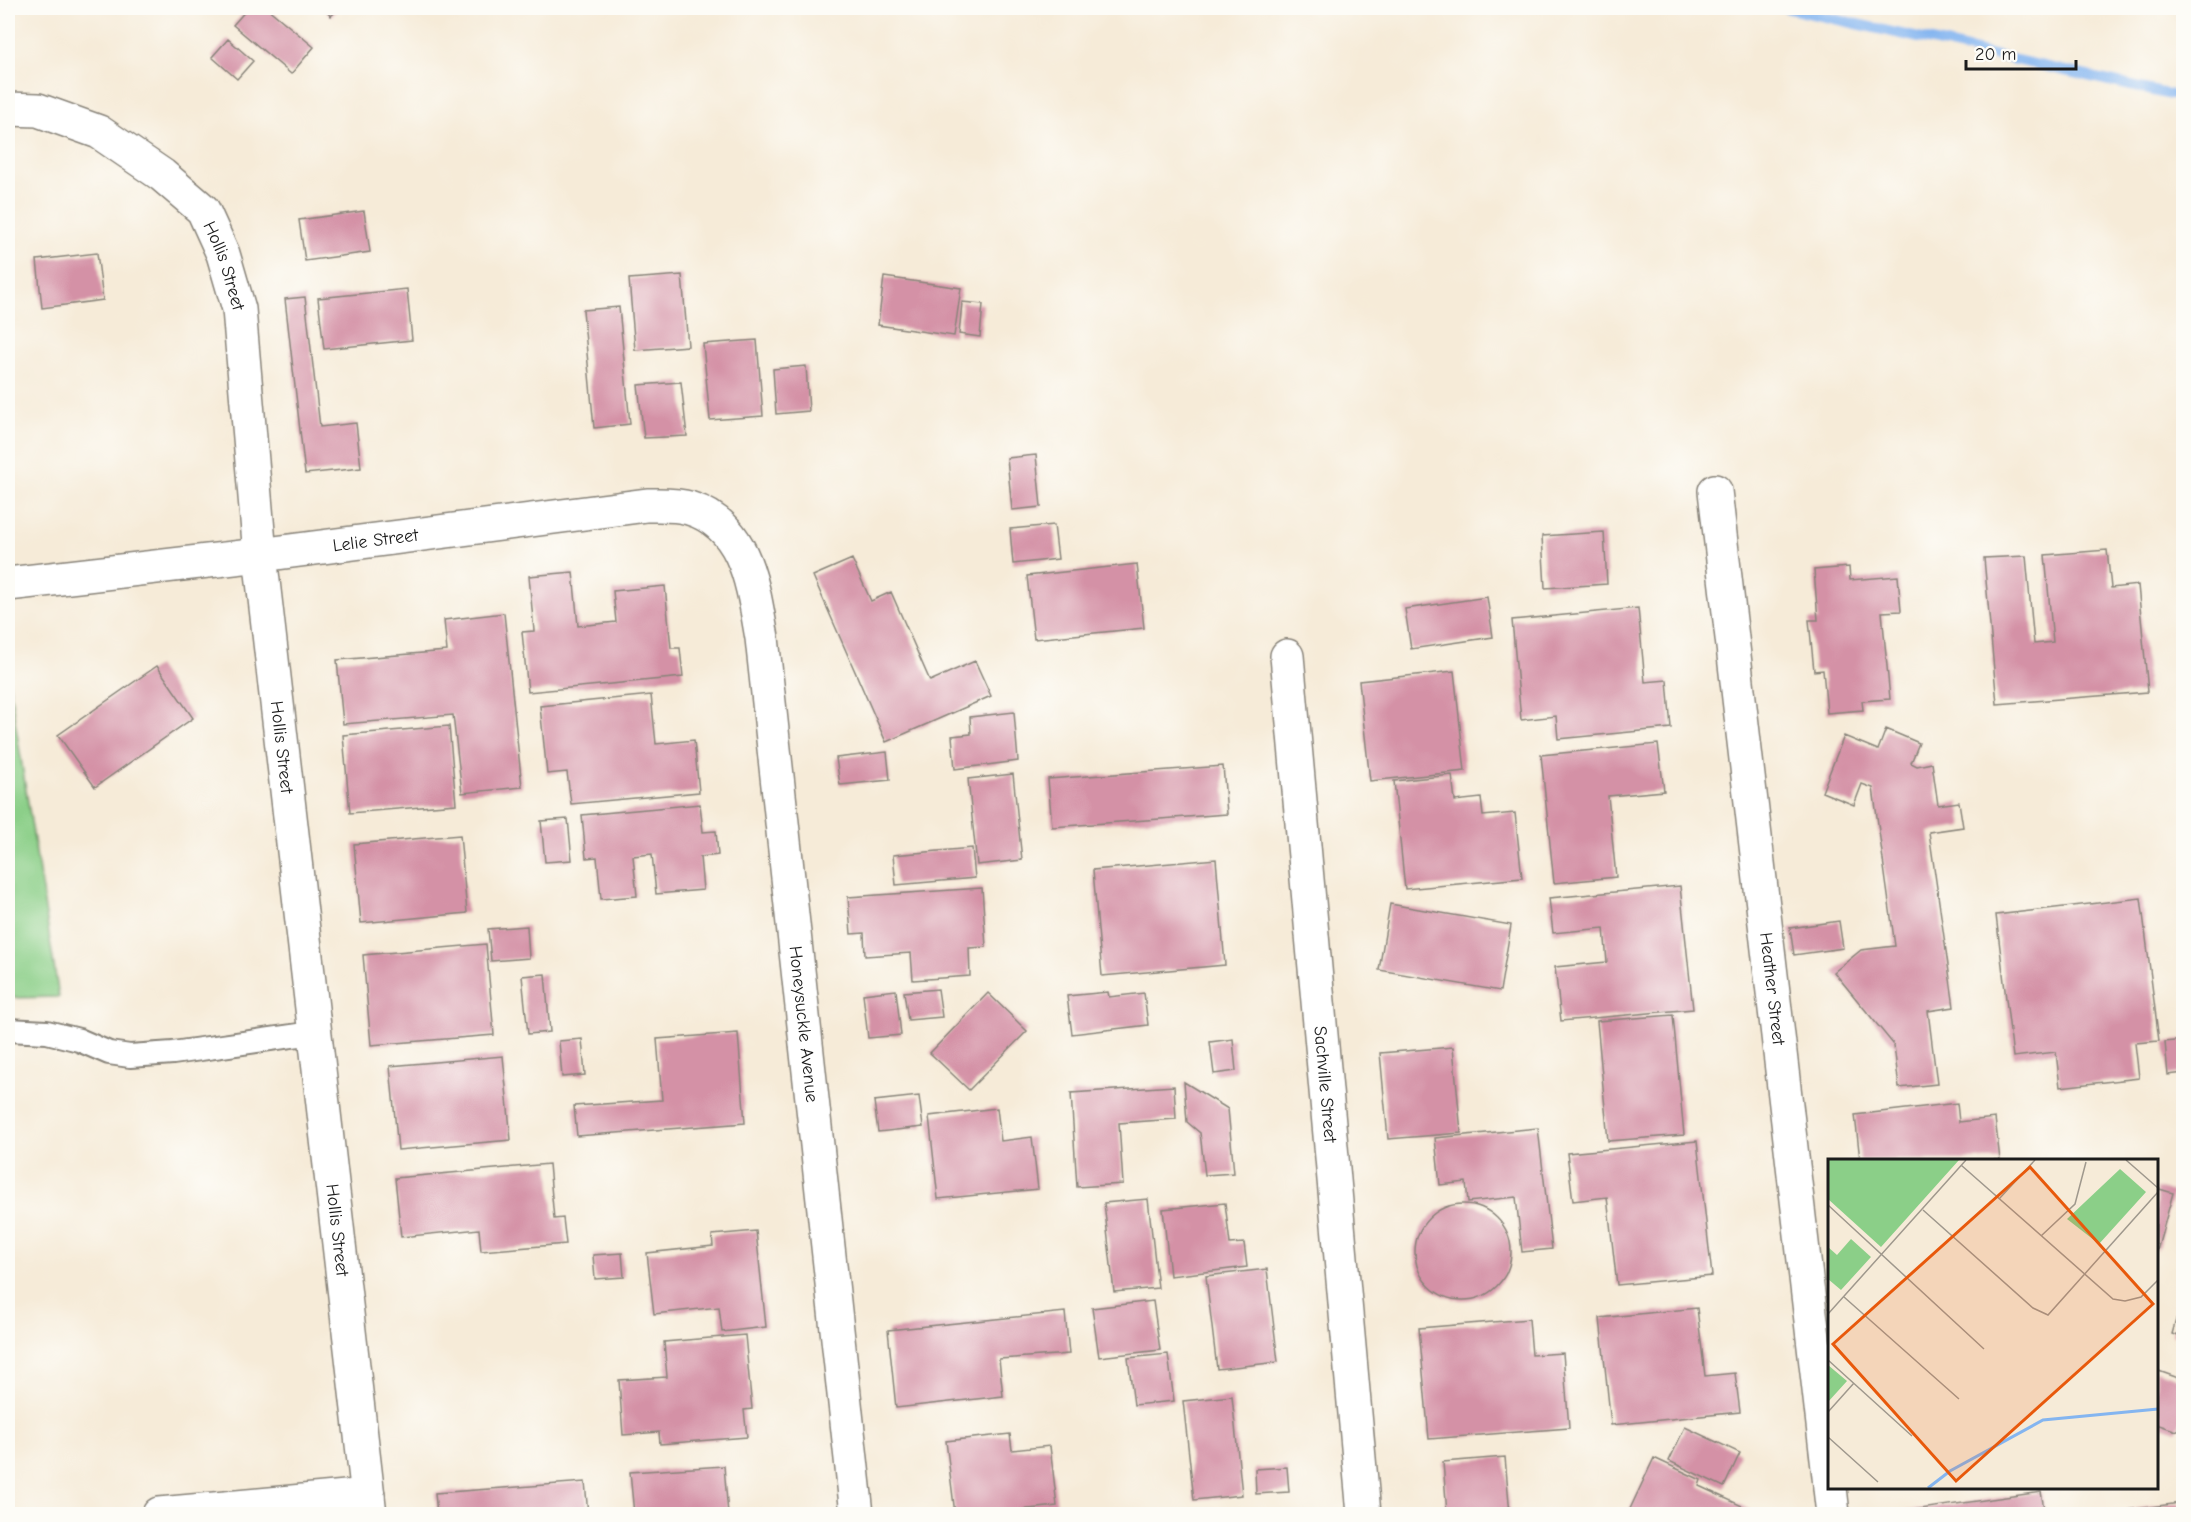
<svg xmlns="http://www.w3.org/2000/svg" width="2191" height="1522" viewBox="0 0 2191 1522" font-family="'Comic Neue',sans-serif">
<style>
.green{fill:#8bcf88;stroke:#547652;stroke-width:1.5}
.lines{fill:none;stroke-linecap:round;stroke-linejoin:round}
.stream{stroke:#84b5f0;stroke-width:10}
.building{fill:#d491a6}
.lane-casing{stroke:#89847a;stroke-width:26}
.street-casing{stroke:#89847a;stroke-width:36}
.lane{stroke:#fff;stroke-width:22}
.street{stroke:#fff;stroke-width:33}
.labels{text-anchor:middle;stroke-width:6;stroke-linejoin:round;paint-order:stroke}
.street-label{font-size:18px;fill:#1c1c1c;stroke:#fdfcf7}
.inset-river{fill:none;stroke:#84b5f0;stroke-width:3}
.inset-road{fill:none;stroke:#9f988d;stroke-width:1.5}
.view{fill:#e8590c;fill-opacity:0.15;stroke:#e8590c;stroke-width:3}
.inset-edge{fill:none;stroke:#1c1c1c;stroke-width:3}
</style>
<rect width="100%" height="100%" fill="#fdfcf7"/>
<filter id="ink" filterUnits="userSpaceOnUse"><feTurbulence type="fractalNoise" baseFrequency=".0167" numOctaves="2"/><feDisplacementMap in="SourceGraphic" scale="12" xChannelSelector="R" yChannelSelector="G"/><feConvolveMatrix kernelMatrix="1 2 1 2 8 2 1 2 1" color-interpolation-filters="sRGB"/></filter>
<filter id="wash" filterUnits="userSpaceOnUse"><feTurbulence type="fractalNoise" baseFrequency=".008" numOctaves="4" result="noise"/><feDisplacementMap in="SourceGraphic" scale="24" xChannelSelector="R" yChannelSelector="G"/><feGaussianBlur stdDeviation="1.35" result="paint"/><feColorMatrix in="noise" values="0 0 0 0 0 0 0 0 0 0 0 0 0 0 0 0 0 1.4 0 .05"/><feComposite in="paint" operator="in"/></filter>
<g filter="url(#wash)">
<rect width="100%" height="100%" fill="#f6ebd8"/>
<path class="green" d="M8,677L59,997L8,998Z"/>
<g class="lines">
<path class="stream" d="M1786,8L2171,95L2184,96"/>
</g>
<g id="blocks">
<path class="building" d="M248,8H267L314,47L291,74L233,25Z
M322,8H339L331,16Z
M228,39L253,61L237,79L212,57Z
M364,211L370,252L305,261L299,220Z
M97,253L103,300L42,308L37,260Z
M682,275L688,346L635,350L629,279Z
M884,277L961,288L954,336L878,325Z
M407,289L412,340L324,349L318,298Z
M305,297L320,427L356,423L361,468L305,474L285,299Z
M962,302L983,304L980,337L959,334Z
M619,307L630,424L594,428L583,310Z
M757,340L763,416L710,420L703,344Z
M806,366L809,411L776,414L773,369Z
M681,382L687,436L644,438L638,385Z
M8,424H9L13,476H8Z
M1036,455L1041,507L1012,510L1007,458Z
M1054,525L1058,559L1013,564L1010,529Z
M1604,532L1607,584L1545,588L1542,536Z
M2107,550L2111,588L2138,585L2148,692L1997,704L1984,558L2026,556L2034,644L2053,642L2045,555Z
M852,559L871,601L891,592L930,681L975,661L991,696L886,742L813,576Z
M1137,564L1144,628L1034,639L1027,576Z
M1849,567L1850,580L1898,576L1901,611L1882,612L1890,699L1862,701L1863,710L1827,713L1823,670L1814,671L1809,620H1818L1814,570Z
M573,572L578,626L616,622L613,591L665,586L671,648H680L683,677L528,692L522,632L534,631L529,576Z
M1487,597L1493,637L1411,649L1405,609Z
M1638,608L1645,682L1667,680L1671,728L1558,739L1556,716L1521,720L1512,620Z
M504,613L522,787L462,793L453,715L343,724L337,660L447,651L444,620Z
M157,666L193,718L95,787L58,735Z
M1454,671L1465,771L1370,781L1359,681Z
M651,695L656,744L694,740L699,792L571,804L567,772L547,774L540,706Z
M1014,712L1018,761L955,769L952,736L971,734L970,717Z
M449,726L456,804L350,813L343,735Z
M1886,729L1919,743L1911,763L1917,766L1932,763L1938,805L1959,802L1963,827L1929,832L1954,1007L1928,1011L1937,1084L1899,1088L1894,1045L1834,972L1861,950L1895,946L1873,788L1862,784L1854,805L1822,792L1844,736L1878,750Z
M1658,744L1664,791L1608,796L1616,877L1554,883L1541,755Z
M887,752L890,780L840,785L836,758Z
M1223,766L1227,814L1052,827L1048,779Z
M1013,774L1022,860L977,865L968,779Z
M1452,775L1455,801L1481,798L1483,816L1515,813L1522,878L1405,889L1394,781Z
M700,804L703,832L716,831L718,855L700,857L703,890L656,894L652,854L633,856L637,896L601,899L597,857L586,858L582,815Z
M568,819L572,860L545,862L541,821Z
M460,835L467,913L361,923L354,844Z
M972,848L975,878L896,885L893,855Z
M1216,859L1225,965L1102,976L1093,870Z
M1680,886L1693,1009L1561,1021L1555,967L1607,962L1604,928L1553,933L1549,898Z
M982,888L986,947L969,948L970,976L913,980L911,953L865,956L864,933L851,934L848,897Z
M2141,898L2159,1041L2135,1043L2139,1078L2060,1087L2056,1052L2013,1057L1996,915Z
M1390,904L1511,925L1500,991L1379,970Z
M1839,921L1843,948L1794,955L1790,928Z
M527,926L529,958L491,961L488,929Z
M486,944L494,1035L371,1045L363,955Z
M545,974L550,1032L528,1034L522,976Z
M938,989L942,1017L908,1020L904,992Z
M896,990L901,1035L868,1038L863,994Z
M1108,992L1109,997L1144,993L1148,1025L1072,1034L1067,996Z
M988,993L1027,1031L969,1090L930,1053Z
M1673,1015L1684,1135L1608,1141L1597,1021Z
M738,1033L745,1123L577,1136L574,1106L662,1100L657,1039Z
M582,1039L585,1075L562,1077L559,1041Z
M1233,1039L1236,1071L1214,1074L1210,1042Z
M2184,1040V1073L2168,1075L2165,1042Z
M1453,1047L1461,1133L1388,1139L1380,1053Z
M503,1056L511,1140L398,1150L390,1066Z
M1184,1082L1228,1109L1234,1173L1205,1175L1200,1133L1187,1122Z
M1174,1086L1176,1119L1119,1123L1123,1184L1077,1187L1071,1093Z
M919,1096L923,1127L878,1132L874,1101Z
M1957,1103L1959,1122L1995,1118L2000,1160H1860L1855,1115Z
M997,1108L1001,1141L1032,1137L1038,1189L938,1199L929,1116Z
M1538,1128L1552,1249L1522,1252L1516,1197L1468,1202L1466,1182L1440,1185L1435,1138Z
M1697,1141L1712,1276L1617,1285L1607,1197L1573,1201L1567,1153Z
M549,1164L554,1219L563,1218L566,1244L481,1251L479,1229L401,1237L395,1178Z
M2156,1188L2173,1193L2157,1251H2156Z
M1148,1199L1158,1288L1114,1292L1104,1203Z
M1225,1203L1230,1244L1244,1243L1247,1267L1170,1276L1163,1209Z
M1415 1252a48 48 0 1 1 96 0a48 48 0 1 1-96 0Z
M756,1231L766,1327L722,1332L719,1307L654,1314L647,1253L713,1246L712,1235Z
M622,1253L624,1277L595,1279L593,1255Z
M1267,1269L1278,1362L1217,1369L1206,1276Z
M1153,1301L1160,1350L1099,1357L1092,1308Z
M2181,1302L2184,1303V1338L2172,1334Z
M1697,1308L1705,1376L1735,1373L1740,1412L1611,1425L1600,1318Z
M1065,1312L1069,1354L999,1359L1003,1396L896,1408L888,1330Z
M1529,1319L1532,1355L1563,1353L1569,1428L1429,1439L1419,1328Z
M745,1335L752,1409L744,1410L747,1437L660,1444L659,1432L623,1435L619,1380L667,1377L664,1342Z
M1168,1354L1174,1401L1134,1405L1128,1358Z
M2156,1370L2184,1380V1413L2177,1431L2156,1424Z
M1232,1396L1242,1495L1194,1500L1183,1401Z
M1685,1427L1740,1453L1724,1487L1669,1461Z
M1010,1434L1012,1450L1050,1446L1057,1506L981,1514H955L946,1441Z
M1505,1457L1510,1514H1447L1443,1462Z
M1654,1458L1701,1480L1699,1486L1755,1512L1754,1514H1636L1629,1511Z
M724,1466L728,1514H634L630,1472Z
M1287,1467L1289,1492L1256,1494L1255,1469Z
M585,1482L588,1514H437L435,1493Z
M2041,1492L2045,1514H1907L1906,1511Z
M2180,1503L2182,1514H2105V1513Z"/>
</g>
</g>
<g filter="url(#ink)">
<use href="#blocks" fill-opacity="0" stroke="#89847a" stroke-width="1.5"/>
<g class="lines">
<defs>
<path id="lane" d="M8,1030L47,1032L79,1040L109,1053L130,1056L173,1053L313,1033"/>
<g id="street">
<path id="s1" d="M8,109L38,110L99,132L162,175L203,210L223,254L239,309L260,555L370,1514"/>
<path id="s2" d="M1715,491L1830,1485"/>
<path id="s3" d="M8,584L260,555L647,505C660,505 677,504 689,508C747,525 753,588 762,638L857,1514"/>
<path id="s4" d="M1287,656L1364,1514"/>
<path d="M1830,1488L1833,1514"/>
<path d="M159,1514L368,1495"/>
</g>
</defs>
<use href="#lane" class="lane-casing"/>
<use href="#street" class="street-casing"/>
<use href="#lane" class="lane"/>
<use href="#street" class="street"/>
</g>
</g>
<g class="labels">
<g class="street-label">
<text dy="6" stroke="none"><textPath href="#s1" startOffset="285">Hollis Street</textPath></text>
<text dy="6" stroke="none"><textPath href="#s3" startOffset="370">Lelie Street</textPath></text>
<text dy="6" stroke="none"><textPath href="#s1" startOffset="771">Hollis Street</textPath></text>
<text dy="6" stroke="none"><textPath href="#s2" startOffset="501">Heather Street</textPath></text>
<text dy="6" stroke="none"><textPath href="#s3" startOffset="1233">Honeysuckle Avenue</textPath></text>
<text dy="6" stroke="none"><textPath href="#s4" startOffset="430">Sachville Street</textPath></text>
<text dy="6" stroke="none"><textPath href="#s1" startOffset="1257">Hollis Street</textPath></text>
</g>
</g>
<g transform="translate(1828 1159)">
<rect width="330" height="330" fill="#f6ebd8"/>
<path d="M0,1H131L53,88L0,40ZM292,10L318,33L271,85L239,60ZM23,80L43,98L13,131L0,120V88L9,96ZM0,206L19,222L0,243Z" fill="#8bcf88"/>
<path class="inset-river" d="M100,329L122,312L215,261L330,250"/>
<path class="inset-road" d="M298,1L330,29M133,6L285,140L297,142L313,138L330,121M171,40L207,1M0,46L156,190M95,51L205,149L220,156L330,33M213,77L247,45L258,3M16,138L131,240M0,155L138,1M0,201L84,277M0,253L26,224M0,278L50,323"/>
<path class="view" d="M202,8L325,145L128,322L5,185Z"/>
<rect width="330" height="330" class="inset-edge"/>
</g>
<rect width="2191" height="1522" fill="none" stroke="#fdfcf7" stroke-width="30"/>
<path d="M1966 60v9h110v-9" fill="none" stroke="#1c1c1c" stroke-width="3"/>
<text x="1975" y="60" font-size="18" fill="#1c1c1c" stroke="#fdfcf7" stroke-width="4.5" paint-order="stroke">20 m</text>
</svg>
